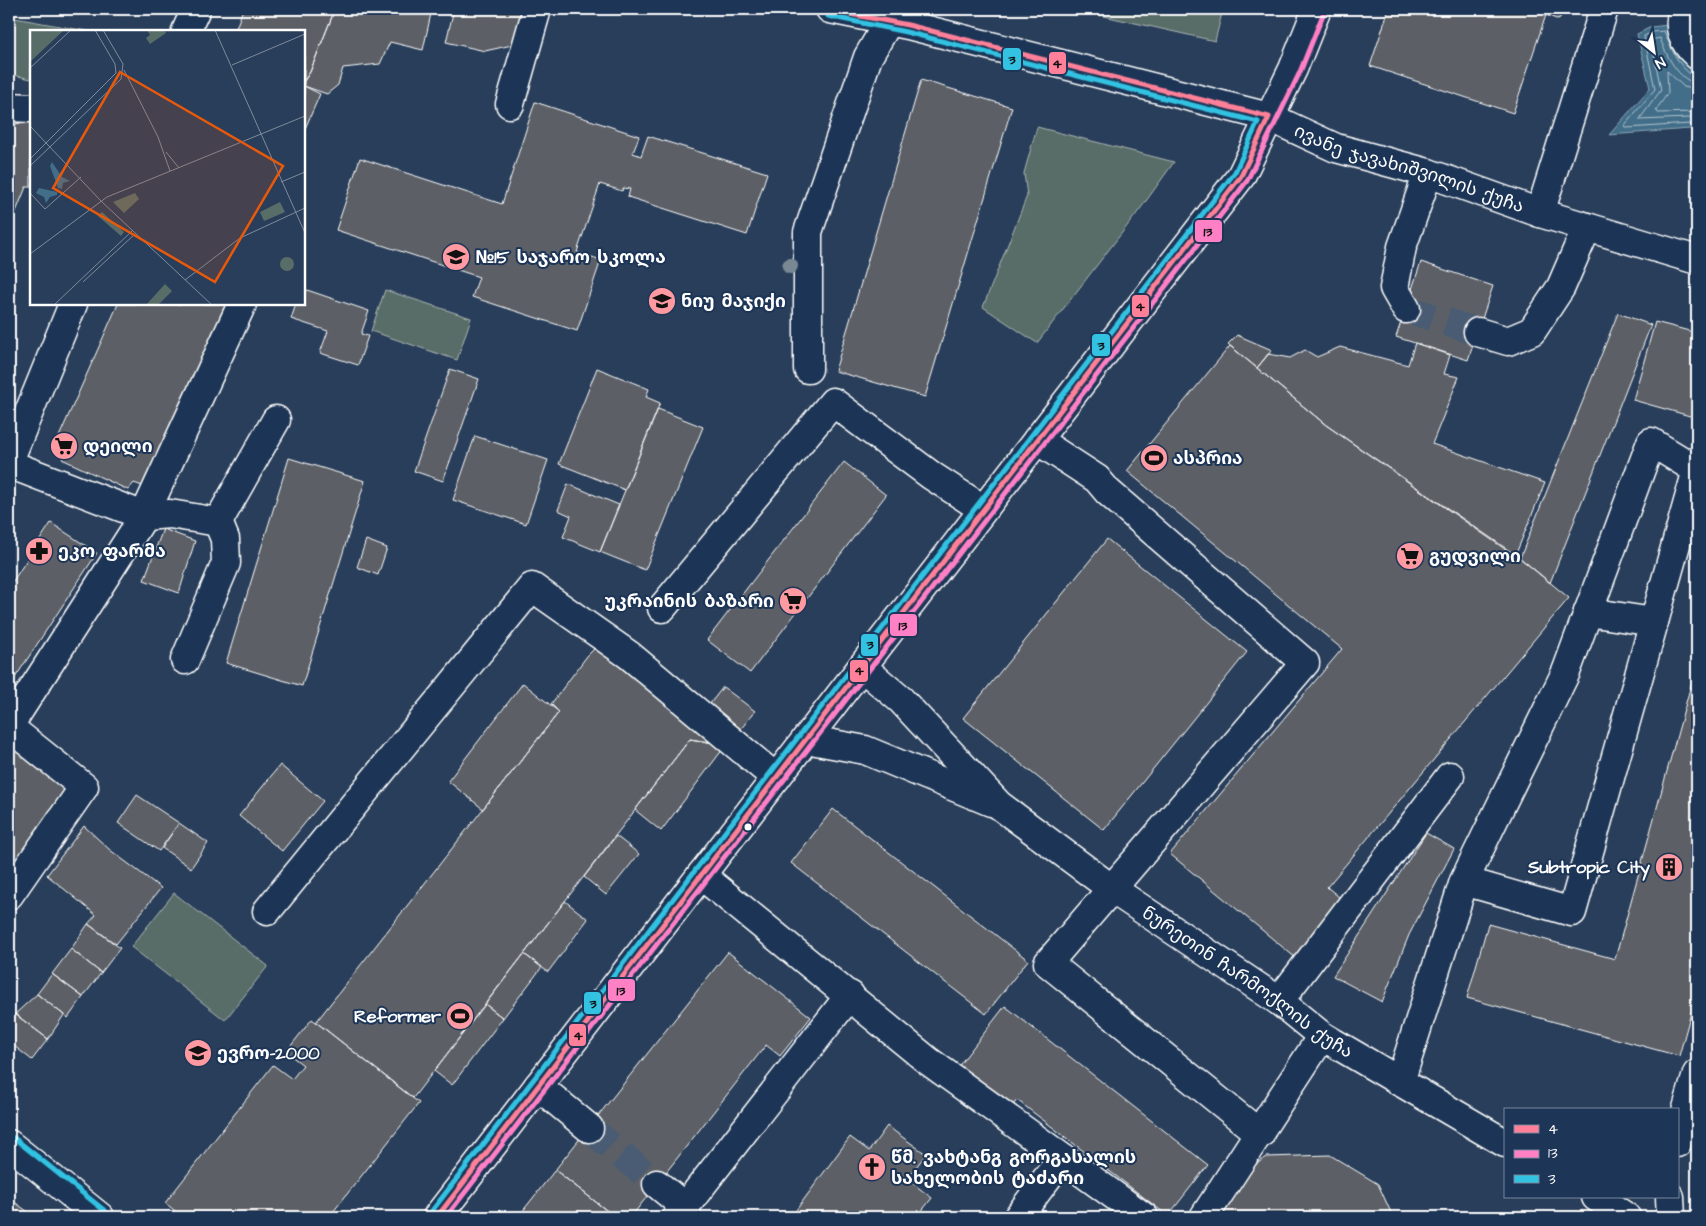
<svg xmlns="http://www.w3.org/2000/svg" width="1706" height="1226" viewBox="0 0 1706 1226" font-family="'Architects Daughter','Noto Sans Georgian',sans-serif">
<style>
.green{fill:#596d68;stroke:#acb6b4}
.water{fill:#436e89;stroke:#8ea8b8}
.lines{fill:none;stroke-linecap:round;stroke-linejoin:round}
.shore{stroke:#b4c5d0;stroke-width:1}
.building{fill:#5b6066;stroke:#fff}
.minor-tunnel{stroke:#495b73;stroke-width:28;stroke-dasharray:28 14;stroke-linecap:butt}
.minor-casing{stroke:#fff;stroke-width:31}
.major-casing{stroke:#fff;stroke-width:31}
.minor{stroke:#1d3557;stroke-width:28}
.major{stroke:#1d3557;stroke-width:28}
.bus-1-casing{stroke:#1d3557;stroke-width:9}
.bus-2-casing{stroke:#1d3557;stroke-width:9}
.bus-3-casing{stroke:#1d3557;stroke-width:9}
.bus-1{stroke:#ff8098;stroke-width:5}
.bus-2{stroke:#ff80c5;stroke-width:5}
.bus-3{stroke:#33c2e2;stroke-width:5}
.tree{fill:#7a8894}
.bus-dot{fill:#fff;stroke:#1d3557;stroke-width:2}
.labels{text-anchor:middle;stroke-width:4;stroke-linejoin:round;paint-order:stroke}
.street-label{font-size:18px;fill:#fff;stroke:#1d3557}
.poi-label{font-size:18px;font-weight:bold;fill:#fff;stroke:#1d3557;text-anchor:start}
.inset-road{fill:none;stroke:#7f8b9c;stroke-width:1}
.view{fill:#e8590c;fill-opacity:0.15;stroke:#e8590c;stroke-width:2.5}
.inset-edge{fill:none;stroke:#fff;stroke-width:2.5}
.line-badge{stroke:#1d3557;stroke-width:2}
.pale-badge-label{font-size:14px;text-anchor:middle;font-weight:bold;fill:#111}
</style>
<rect width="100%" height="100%" fill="#293e5a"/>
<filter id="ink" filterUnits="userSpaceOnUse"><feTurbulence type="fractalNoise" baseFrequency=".02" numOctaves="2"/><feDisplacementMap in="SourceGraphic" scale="10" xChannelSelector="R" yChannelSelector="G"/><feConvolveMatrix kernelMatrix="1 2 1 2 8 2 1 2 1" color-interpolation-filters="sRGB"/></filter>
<g filter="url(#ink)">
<path class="green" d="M1073,9H1223L1215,41Z
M9,17L87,31H31V79L9,74Z
M1037,127L1174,162L1141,208L1037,343L983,307L1027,196L1024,173Z
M385,290L471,318L457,360L371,331Z
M174,893L268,966L225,1020L131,947Z"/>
<path class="water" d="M1668,25L1689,65L1697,73V141L1690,129L1609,135L1650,88L1637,34L1651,27Z"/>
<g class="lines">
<path class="shore" d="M1697,77C1681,74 1669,44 1664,31L1653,32L1644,36L1655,89L1624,126L1627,128L1690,124L1697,131
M1697,83C1679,82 1665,53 1660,38L1651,40L1661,90L1639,120L1689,118L1697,121
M1697,90L1684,87L1667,71L1668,93L1656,110L1658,113L1697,112"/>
</g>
<path class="building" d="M243,9H335L310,72L304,81V31H235Z
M335,9H432L423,50L390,42L380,64L343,68L338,85L327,94L304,86V81L310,72Z
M454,9H529L521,43L485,51L446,42Z
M1389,9H1563L1559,20L1546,15L1513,113L1370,66Z
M921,80L1012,107L925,397L835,371Z
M304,86L320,94L304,131Z
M535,102L639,136L633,153L641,156L648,136L767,173L747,235L628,197L630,189L623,188L622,191L600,184L577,252L601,260L577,331L472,297L479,277L336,230L360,158L502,204Z
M31,120V187H26L9,229V126Z
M1421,262L1493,286L1468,360L1396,337Z
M304,289L369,311L361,334L368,336L358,365L320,353L328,331L291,319L296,304H304Z
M118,304H226L145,487L134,483L128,490L62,459L65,453L54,448Z
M1618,313L1651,325L1550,583L1520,558Z
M1655,322L1697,333V418L1633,400Z
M1237,335L1272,350L1257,368L1228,344Z
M1415,343L1450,355L1444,374L1459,377L1432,444L1545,483L1515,556L1326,425L1257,368L1268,354L1290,358L1305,350L1317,357L1340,347L1408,365Z
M1230,346L1326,425L1520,558L1569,598L1327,887L1345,902L1297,959L1170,854L1342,649L1127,471Z
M597,368L649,389L646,397L660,403L625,490L559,464Z
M450,369L479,379L443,481L414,471Z
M658,409L703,427L645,570L600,552Z
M475,436L548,460L526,524L453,500Z
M289,458L365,481L302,686L226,663Z
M844,462L886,495L750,673L707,640Z
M568,484L619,505L600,552L563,537L571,516L558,510Z
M51,523L97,553L9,687V587Z
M163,529L195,541L179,593L144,580Z
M1107,539L1247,652L1104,830L963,718Z
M366,540L387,548L378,575L357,567Z
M599,644L726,745L690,739L413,1098L316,1022L559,712L551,704L587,656Z
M1697,663V991L1679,1056L1467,998L1488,924L1615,959Z
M523,683L559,712L483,809L448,781Z
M723,687L755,711L741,729L709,705Z
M690,739L726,745L661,831L635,810Z
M14,747L69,785L9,874V755Z
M280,765L323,801L282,851L239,816Z
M137,795L179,823L159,851L118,823Z
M833,809L1028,960L986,1014L791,863Z
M179,823L208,843L191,868L162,848Z
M84,826L110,850L161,888L116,944L88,924L96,915L47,875Z
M1426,833L1454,849L1409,935L1382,1002L1333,976Z
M616,836L639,854L606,895L584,877Z
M565,901L588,919L548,972L524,954Z
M88,924L120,948L101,973L71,949Z
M71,949L101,973L83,997L52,974Z
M728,952L811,1017L780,1056L766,1045L631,1217H615L555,1170Z
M524,954L542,967L503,1018L485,1004Z
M52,974L83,997L68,1018L37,994Z
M37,994L64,1015L48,1039L15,1014Z
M485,1004L503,1018L452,1085L434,1071Z
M1005,1006L1208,1165L1168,1216L1017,1100L1010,1109L957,1068Z
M15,1014L48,1039L32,1060L9,1042V1024Z
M312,1019L419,1103L329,1217H183L165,1203L273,1065L292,1079L303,1065L286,1052Z
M887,1126L926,1154L907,1179L932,1198L917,1217H791L850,1137L869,1151Z
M1330,1155L1378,1184L1393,1217H1294L1286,1213L1284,1217H1211L1230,1181L1267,1157Z
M555,1170L615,1217H518Z
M9,1198L35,1217H9Z
M1067,1210L1076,1217H1062Z"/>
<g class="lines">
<path class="minor-tunnel" d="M1406,309L1478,332
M589,1128L657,1184"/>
<defs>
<g id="minor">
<path id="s1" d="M830,9L908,25L1269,117L1336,148L1428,173L1540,213L1697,260"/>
<path d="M1683,9C1677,27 1683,43 1697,55"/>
<path d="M186,31L196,9"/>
<path d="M510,104L537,9"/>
<path d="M9,107L31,108"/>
<path d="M1540,213L1604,9"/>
<path d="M1406,309L1394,288L1402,247L1428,173"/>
<path d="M1478,332L1508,341L1532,331L1561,287L1587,227"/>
<path d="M808,369V232L868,57L889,21L893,9"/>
<path d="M1037,440L1097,479L1108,492L1305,663L1048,963L1260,1134"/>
<path d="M9,461L73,304"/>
<path d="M9,464L144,516L170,514L218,522L225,539L226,563L185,660"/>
<path d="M218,522L276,420"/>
<path d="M662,608L833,402L932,476L983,509"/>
<path d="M1588,612L1654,622"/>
<path id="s2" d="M862,667L901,700L999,805L1112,889L1279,1001L1322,1036L1505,1143"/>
<path d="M9,726L144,516L242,304"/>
<path d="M9,727L84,787L9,895"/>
<path d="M806,739L865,750L991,802"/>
<path d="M701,875L927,1060L1144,1217"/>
<path d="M267,911L532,587L629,655L776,778"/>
<path d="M1279,1001L1450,776"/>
<path d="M1400,1082L1464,881L1566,672L1651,442L1697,470L1572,912L1464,881"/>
<path d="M538,1086L589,1128"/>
<path d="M9,1144L100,1217"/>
<path d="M657,1184L685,1207"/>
<path d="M1596,1197L1626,1217"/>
<path d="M437,1217L1241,176L1293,69L1317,9"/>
<path d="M677,1217L850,995"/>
<path d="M1018,1217L1062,1158"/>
<path d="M1204,1217L1322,1036"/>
</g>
<path id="major" d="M1677,1143L1697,1074
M1670,1197L1671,1217"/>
</defs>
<use href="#minor" class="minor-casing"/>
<use href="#major" class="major-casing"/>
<use href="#minor" class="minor"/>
<use href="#major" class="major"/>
<defs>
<path id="bus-1" d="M852,9L850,14L908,25L1269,117
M437,1217L1241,176L1269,117"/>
<path id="bus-2" d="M446,1217L1247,181L1300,72L1324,12"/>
<path id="bus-3" d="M14,1138L105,1211
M431,1212L1235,172L1258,122L906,32L828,16"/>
</defs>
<use href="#bus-1" class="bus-1-casing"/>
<use href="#bus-2" class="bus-2-casing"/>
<use href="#bus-3" class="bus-3-casing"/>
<use href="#bus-1" class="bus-1"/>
<use href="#bus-2" class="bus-2"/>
<use href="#bus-3" class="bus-3"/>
</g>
<circle class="tree" cx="790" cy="266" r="8"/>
</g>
<defs>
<symbol id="school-disc" viewBox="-11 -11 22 22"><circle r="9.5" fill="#ff9aa2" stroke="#1d3557"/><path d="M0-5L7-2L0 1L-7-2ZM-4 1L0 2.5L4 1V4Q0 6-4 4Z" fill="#111"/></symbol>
<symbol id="university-disc" viewBox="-11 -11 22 22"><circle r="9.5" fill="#ff9aa2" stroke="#1d3557"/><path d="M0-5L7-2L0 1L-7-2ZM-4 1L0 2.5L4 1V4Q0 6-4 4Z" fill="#111"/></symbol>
<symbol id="supermarket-disc" viewBox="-11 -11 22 22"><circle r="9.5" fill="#ff9aa2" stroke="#1d3557"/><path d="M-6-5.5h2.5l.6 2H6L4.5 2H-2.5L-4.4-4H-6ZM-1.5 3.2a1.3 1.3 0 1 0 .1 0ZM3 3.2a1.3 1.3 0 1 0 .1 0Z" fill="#111"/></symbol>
<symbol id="stadium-disc" viewBox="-11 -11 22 22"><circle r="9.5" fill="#ff9aa2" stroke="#1d3557"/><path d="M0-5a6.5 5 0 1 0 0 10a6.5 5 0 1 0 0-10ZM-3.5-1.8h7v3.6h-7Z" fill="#111"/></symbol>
<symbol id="pharmacy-disc" viewBox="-11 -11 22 22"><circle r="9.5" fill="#ff9aa2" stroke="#1d3557"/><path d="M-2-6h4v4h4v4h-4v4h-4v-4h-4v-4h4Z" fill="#111"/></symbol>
<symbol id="building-disc" viewBox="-11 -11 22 22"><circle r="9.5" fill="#ff9aa2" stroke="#1d3557"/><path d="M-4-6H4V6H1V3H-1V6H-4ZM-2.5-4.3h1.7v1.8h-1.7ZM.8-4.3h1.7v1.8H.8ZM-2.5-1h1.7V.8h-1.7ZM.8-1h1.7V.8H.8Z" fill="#111"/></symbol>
<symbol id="church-disc" viewBox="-11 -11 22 22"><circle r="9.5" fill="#ff9aa2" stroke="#1d3557"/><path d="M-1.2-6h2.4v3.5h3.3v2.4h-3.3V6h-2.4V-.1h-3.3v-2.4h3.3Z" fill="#111"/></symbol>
</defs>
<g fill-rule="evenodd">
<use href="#school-disc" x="440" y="241" width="32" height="32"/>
<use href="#university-disc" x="646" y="285" width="32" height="32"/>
<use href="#supermarket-disc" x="48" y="430" width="32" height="32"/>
<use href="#stadium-disc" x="1138" y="442" width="32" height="32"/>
<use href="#pharmacy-disc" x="23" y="535" width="32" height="32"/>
<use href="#supermarket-disc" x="1394" y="540" width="32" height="32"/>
<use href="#supermarket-disc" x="777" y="585" width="32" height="32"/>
<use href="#building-disc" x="1653" y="851" width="32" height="32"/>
<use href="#stadium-disc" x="444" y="1000" width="32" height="32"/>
<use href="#school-disc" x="182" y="1037" width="32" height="32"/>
<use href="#church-disc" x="856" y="1151" width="32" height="32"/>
</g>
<circle class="bus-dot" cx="748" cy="827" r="4.5"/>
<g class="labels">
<g class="street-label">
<text dy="6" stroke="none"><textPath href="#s1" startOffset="602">ივანე ჯავახიშვილის ქუჩა</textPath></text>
<text dy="6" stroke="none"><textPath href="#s2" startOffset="500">ნურეთინ ჩარმოქლის ქუჩა</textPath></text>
</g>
<g class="poi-label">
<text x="475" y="263">№15 საჯარო სკოლა</text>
<text x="681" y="307">ნიუ მაჯიქი</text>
<text x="83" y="452">დეილი</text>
<text x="1173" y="464">ასპრია</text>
<text x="58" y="557">ეკო ფარმა</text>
<text x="1429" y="562">გუდვილი</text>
<text x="774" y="607" text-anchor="end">უკრაინის ბაზარი</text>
<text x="1650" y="873" text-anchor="end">Subtropic City</text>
<text x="441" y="1022" text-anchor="end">Reformer</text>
<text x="217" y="1059">ევრო-2000</text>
<text x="891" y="1163">წმ. ვახტანგ გორგასალის<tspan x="891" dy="21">სახელობის ტაძარი</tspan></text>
</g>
</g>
<g transform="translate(30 30)">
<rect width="275" height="275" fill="#293e5a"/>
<path d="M0,0H34L0,32ZM117,0H134L136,3L120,14L116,8L120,5ZM105,163L109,169L94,183L83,172ZM250,172L255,182L234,191L230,182ZM72,182L94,202L91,206L68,186ZM250 234a7 7 0 1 1 14 0a7 7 0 1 1-14 0ZM135,254L142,261L128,275H116Z" fill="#596d68"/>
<path d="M22,132L32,147L40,151L33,153L32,159L28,158L20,136ZM9,158L27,162V165L20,167L16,173L14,167L6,163Z" fill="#436e89"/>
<path class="inset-road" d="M185,0L275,203M202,35L275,4M0,38L41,0M94,40L128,107L140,141M0,96L71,171L182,275M136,122L149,138M0,129L86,43L85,34L65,0M0,136L91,49L93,34L73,0M251,152L275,142M0,163L15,179L51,147M0,224L77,167L275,86M155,250L210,208L275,178M53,252L105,204M24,275L102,201"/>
<path class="view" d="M90,42L253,136L185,252L23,158Z"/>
<rect width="275" height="275" class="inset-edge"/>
</g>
<g class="line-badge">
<rect x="1002" y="47" width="20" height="24" rx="5" fill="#33c2e2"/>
<rect x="1048" y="51" width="19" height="24" rx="5" fill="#ff8098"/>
<rect x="1194" y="219" width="29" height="24" rx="5" fill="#ff80c5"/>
<rect x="1131" y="294" width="19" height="24" rx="5" fill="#ff8098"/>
<rect x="1091" y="333" width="20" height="24" rx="5" fill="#33c2e2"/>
<rect x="889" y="613" width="29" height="24" rx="5" fill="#ff80c5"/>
<rect x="860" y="633" width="19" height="24" rx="5" fill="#33c2e2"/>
<rect x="849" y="659" width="20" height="24" rx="5" fill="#ff8098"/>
<rect x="607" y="978" width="29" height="24" rx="5" fill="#ff80c5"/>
<rect x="583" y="991" width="19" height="24" rx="5" fill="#33c2e2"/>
<rect x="568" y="1023" width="19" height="24" rx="5" fill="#ff8098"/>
</g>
<g class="pale-badge-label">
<text x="1012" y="64">3</text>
<text x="1057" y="68">4</text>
<text x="1208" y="236">13</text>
<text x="1140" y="311">4</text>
<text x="1101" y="350">3</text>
<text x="903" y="630">13</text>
<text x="870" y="649">3</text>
<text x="859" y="675">4</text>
<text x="621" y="995">13</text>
<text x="593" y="1008">3</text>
<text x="578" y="1040">4</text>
</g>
<rect width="1706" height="1226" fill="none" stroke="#1d3557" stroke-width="30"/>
<rect x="15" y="15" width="1676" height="1196" fill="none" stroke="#fff" stroke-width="2" filter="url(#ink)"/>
<rect x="1504" y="1108" width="175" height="90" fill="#1d3557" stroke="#77869a"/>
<rect x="1514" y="1125" width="25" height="8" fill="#ff8098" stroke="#77869a"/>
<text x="1548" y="1134" font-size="15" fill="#ffffff">4</text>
<rect x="1514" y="1150" width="25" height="8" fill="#ff80c5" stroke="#77869a"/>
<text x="1548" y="1158" font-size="15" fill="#ffffff">13</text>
<rect x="1514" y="1175" width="25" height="8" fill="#33c2e2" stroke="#77869a"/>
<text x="1548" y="1184" font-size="15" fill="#ffffff">3</text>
<g transform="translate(1654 52) rotate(150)" stroke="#1d3557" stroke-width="4" paint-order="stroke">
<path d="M0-4L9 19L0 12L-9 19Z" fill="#ffffff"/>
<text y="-8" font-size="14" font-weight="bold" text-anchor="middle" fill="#ffffff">N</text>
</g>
</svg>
